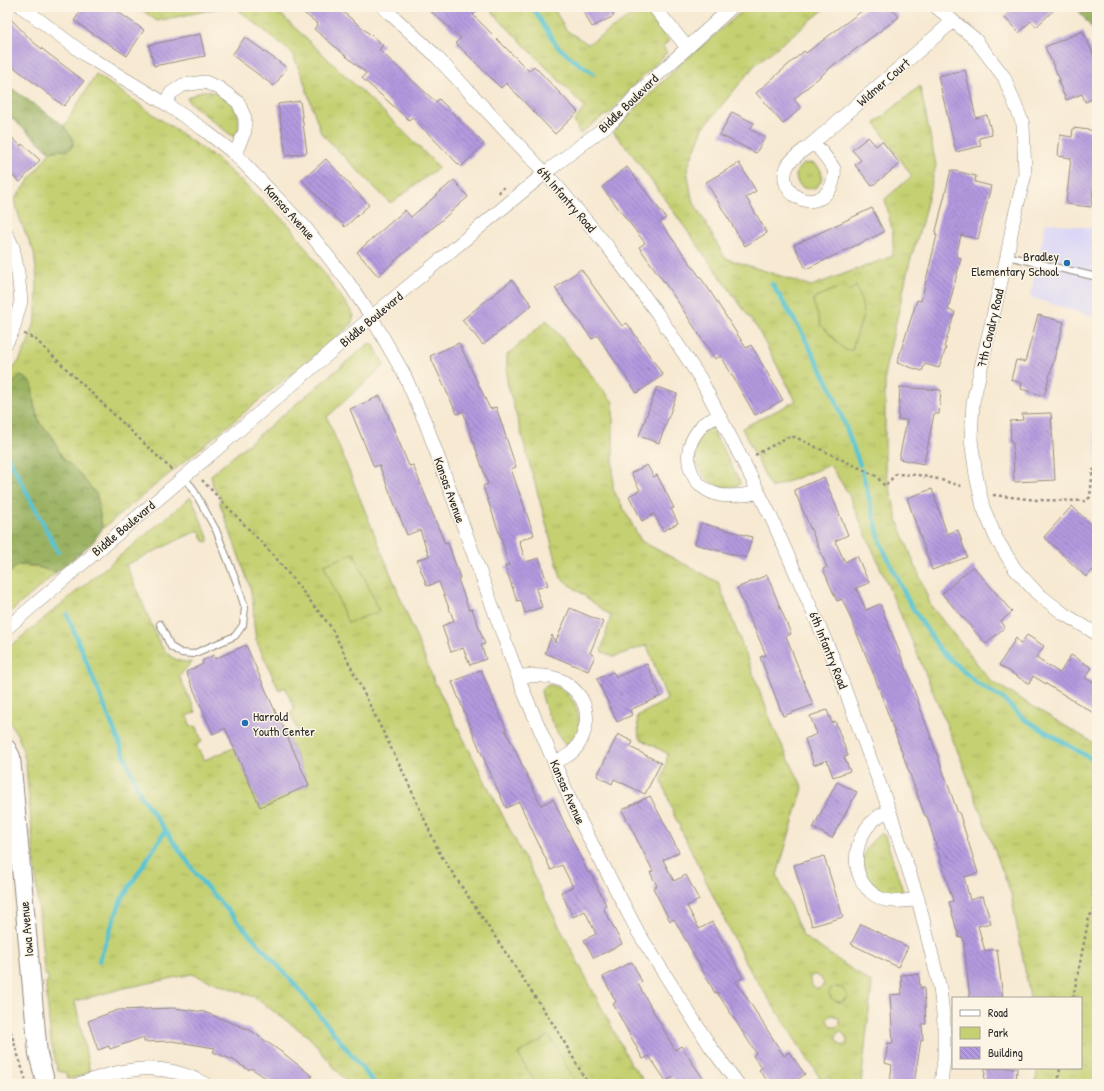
<svg xmlns="http://www.w3.org/2000/svg" width="1104" height="1091" viewBox="0 0 1104 1091" font-family="'Patrick Hand',sans-serif">
<style>
.built{fill:#dad6f7}
.grass{fill:url(#grass-tufts);stroke:#787e4e;fill-rule:evenodd}
.forest{fill:url(#forest-crowns);stroke:#636e47}
.park{fill:#c4d071;stroke:#787e4e}
.lines{fill:none;stroke-linecap:round;stroke-linejoin:round}
.stream{stroke:#58c4d0;stroke-width:4.5}
.building{fill:url(#building-back-hatch)}
.lane-casing{stroke:#918a7e;stroke-width:8}
.street-casing{stroke:#918a7e;stroke-width:14}
.secondary-casing{stroke:#918a7e;stroke-width:20}
.path{stroke:#918a7e;stroke-width:2.5;stroke-dasharray:3 3;stroke-linecap:butt}
.lane{stroke:#fff;stroke-width:6}
.street{stroke:#fff;stroke-width:13}
.secondary{stroke:#fff;stroke-width:18}
.poi-dot{fill:#1f6fb2;stroke:#fcf5e5;stroke-width:1.5}
.labels{text-anchor:middle;stroke-width:3;stroke-linejoin:round;paint-order:stroke}
.street-label{font-size:13px;fill:#2b2b2b;stroke:#fcf5e5}
.poi-label{font-size:13px;fill:#2b2b2b;stroke:#fcf5e5;text-anchor:end}
</style>
<defs>
<pattern id="grass-tufts" width="24" height="20" patternUnits="userSpaceOnUse"><rect width="24" height="20" fill="#c4d071"/><path d="M3 7l-1-3M5 7V3M7 7l1-3M15 17l-1-3M17 17v-4M19 17l1-3" fill="none" stroke="#a9b362"/></pattern>
<pattern id="forest-crowns" width="20" height="18" patternUnits="userSpaceOnUse"><rect width="20" height="18" fill="#9bb263"/><path d="M2 6a3 3 0 1 1 6 0M12 15a3 3 0 1 1 6 0" fill="none" stroke="#7f9152"/></pattern>
<pattern id="building-back-hatch" width="6" height="6" patternUnits="userSpaceOnUse"><rect width="6" height="6" fill="#b399df"/><path d="M-1 5l2 2M0 0l6 6M5-1l2 2" fill="none" stroke="#927db5"/></pattern>
</defs>
<rect width="100%" height="100%" fill="#fcf5e5"/>
<filter id="ink" filterUnits="userSpaceOnUse"><feTurbulence type="fractalNoise" baseFrequency=".025" numOctaves="2"/><feDisplacementMap in="SourceGraphic" scale="8" xChannelSelector="R" yChannelSelector="G"/><feConvolveMatrix kernelMatrix="1 2 1 2 8 2 1 2 1" color-interpolation-filters="sRGB"/></filter>
<filter id="wash" filterUnits="userSpaceOnUse"><feTurbulence type="fractalNoise" baseFrequency=".012" numOctaves="4" result="noise"/><feDisplacementMap in="SourceGraphic" scale="16" xChannelSelector="R" yChannelSelector="G"/><feGaussianBlur stdDeviation="0.9" result="paint"/><feColorMatrix in="noise" values="0 0 0 0 0 0 0 0 0 0 0 0 0 0 0 0 0 1.4 0 .05"/><feComposite in="paint" operator="in"/></filter>
<g filter="url(#wash)">
<rect width="100%" height="100%" fill="#f7e9d2"/>
<path class="built" d="M1046,222L1097,229V318L1030,297Z
M1097,345V463H1096L1092,409Z"/>
<path class="grass" d="M138,7H225L157,21Z
M235,7H273L392,120L439,167L393,202H389L321,133L302,76L292,53Z
M487,7H553L566,30L588,44L643,8L669,41L663,46L667,53L634,85L608,115L603,116L580,134L574,121L585,107Z
M747,7H827L755,65L703,128L687,169L692,199L725,258L811,286L893,256V234L885,199L912,176L875,123L920,86L936,165L921,226L909,265L885,371V467L898,522L931,606L991,681L1097,745V1084H1035L1038,1068H1081V998H1030L1011,894L962,762L912,641L848,493L830,465L771,488L742,428L796,401L757,328L632,154L613,132L677,67ZM840,287L849,291L856,287L852,350Z
M96,74L217,159L291,227L354,315L351,325L102,529L97,495L76,470L62,457L50,433L40,424L34,405L31,383L20,375L7,390V377L19,361L28,342L36,319L37,280L34,252L22,225L14,200L50,152L60,150L66,151L73,141L64,126Z
M201,91C224,89 249,114 235,137L232,136L189,102L187,98Z
M796 176a13 13 0 1 1 26 0a13 13 0 1 1-26 0Z
M547,320L613,402V489L641,541L718,582L775,731L803,788L777,875L803,936L872,983L861,1084H834L829,1077L822,1081L746,964L674,815L662,781L668,754L639,738L637,716L667,700L647,645L613,657L601,651L611,616L561,578L507,382V355ZM813,975H816L820,977L824,983C819,994 809,986 810,977ZM837,987L845,992V1000L842,1002H838ZM831,1015L838,1017L840,1024L836,1027C831,1027 828,1024 827,1019ZM838,1032H841L846,1037L847,1042L844,1046C839,1044 837,1042 836,1037Z
M370,343L373,344L384,365L327,417L434,681L557,922L631,1064L647,1084H348L309,1037L254,997L192,974L125,988L75,1001L90,1072L81,1076L68,1079L65,1072H61L58,1071L51,1043L46,989V982H48V975H45L44,970L26,764L23,751L18,736L7,718V649L191,497L208,537V541L207,542L204,541L199,530L126,565L160,644C168,656 176,663 192,662L179,676L196,712L187,716L191,727L195,726L197,727L202,742L196,745L204,760L234,748L260,807L309,785L286,733L290,731L291,734L298,731L290,713L295,710L285,687L279,690L256,640L254,625L253,602L250,587L220,504V497L213,487L211,475L363,348Z
M708,428H710L714,433L740,482V484C736,486 732,487 727,487C705,488 689,459 697,439C699,435 704,431 708,428Z
M18,565L35,566L56,573L7,615V576Z
M551,685C576,690 588,725 571,743L565,745C555,730 543,707 541,690L546,686Z
M882,833L885,836L901,885L903,892C885,900 862,879 863,860C864,849 872,839 882,833Z"/>
<path class="forest" d="M1076,7H1097V35Z
M7,85L64,126L74,141L72,147L67,151L60,150L50,152L7,114Z
M20,375L32,383L34,405L40,424L50,433L62,457L76,470L97,495L102,529L93,542L56,573L35,566L18,565L7,576V390Z"/>
<path class="park" d="M856,286C870,318 859,321 852,350H845L821,325L813,301L816,297L840,287L849,291Z
M354,553L379,611L348,623L324,565Z
M837,987L842,988L848,995L842,1002C833,1002 826,996 831,988Z
M549,1036L577,1084H536L518,1054Z"/>
<g class="lines">
<path class="stream" d="M532,7L557,46L575,61L593,73
M772,284L801,331L832,390L860,465
M7,455L58,552
M862,471L881,544L910,604L941,651L978,684L1002,698L1024,719L1097,762
M67,614L141,796L202,882L292,981L375,1084
M99,961L121,900L165,831"/>
</g>
<g id="blocks">
<path class="building" d="M83,7H111L144,30L127,56L74,21Z
M296,7H337L383,45L379,50L436,102L439,99L484,144L461,167L412,117L409,120L362,78L366,73L314,29L318,24Z
M426,7H481L473,15L529,71L534,66L578,112L555,134L506,83L501,88L456,43L461,38Z
M581,7H610L614,16L592,27Z
M867,7H891L899,17L837,63V62L794,99L801,108L783,124L756,93L804,51L806,53Z
M1015,7H1057L1036,27L1031,21L1019,33L1004,17Z
M7,15L33,42L84,81L64,106L7,62Z
M1083,31L1097,63V97L1085,102L1082,94L1066,100L1058,81L1060,80L1045,47Z
M200,34L205,56L154,66L149,45Z
M245,37L287,68L274,86L232,55Z
M965,70L976,118L987,115L992,135L979,138L981,146L956,152L938,76Z
M300,101L307,153L286,156L278,104Z
M732,112L754,123L750,129L765,137L756,153L720,135Z
M1073,128L1097,131V167H1096L1091,207L1066,204L1071,158L1058,156L1060,135L1072,137Z
M7,133L21,146L22,144L40,160L20,182L7,171Z
M868,137L876,146L882,141L900,164L872,186L855,165L861,160L852,150Z
M326,159L369,205L345,227L302,180Z
M739,163L756,191L746,197L767,233L745,246L706,182Z
M627,167L666,218L660,222L708,288L746,348L751,345L783,400L755,415L721,356L715,359L676,299L639,247L645,243L602,187Z
M951,170L976,176L975,182L991,186L978,239L961,235L956,256L961,258L948,310L955,312L944,347L946,348L939,368L925,364L922,371L897,363L917,300L921,301L937,235H935Z
M454,180L468,197L378,276L357,252L405,210L411,217Z
M872,208L884,232L806,269L794,245Z
M581,269L622,326L627,323L663,375L637,393L597,335L592,339L555,288Z
M512,280L532,305L483,345L462,320Z
M1038,315L1064,322L1044,396L1021,389L1022,383L1011,380L1016,360L1025,362Z
M459,343L490,409L496,407L516,467L511,469L534,535L519,541L526,562L539,558L548,585L536,589L542,607L525,613L521,600L517,601L505,566L509,565L504,551L505,550L483,486L488,484L463,411L457,414L430,356Z
M657,387L677,394L659,443L639,436Z
M900,387L941,390L939,414H934L924,464L899,459L907,420H898Z
M380,396L409,466L413,465L445,544L448,543L460,578L458,579L469,610L472,609L485,644L481,645L486,659L470,665L463,648L451,652L442,626L454,621L439,582L427,586L417,560L429,556L420,530L407,535L379,465L374,467L350,409Z
M1051,413L1055,480L1014,482L1013,443H1011L1010,421L1023,420L1022,414Z
M647,465L654,477L657,475L674,508L671,509L678,523L663,531L654,514L642,521L629,496L640,490L631,473Z
M824,477L848,535L835,541L845,562L857,556L869,583L856,588L866,610L880,604L909,676L958,813L959,812L978,873L964,877L970,900L983,896L991,923L978,926L985,951L997,949L1003,998H970L963,937L959,938L949,902L953,901L927,816H925L874,675L848,612L842,599L837,601L823,569L827,567L794,490Z
M932,489L947,534L958,530L967,557L932,570L907,498Z
M1072,506L1097,530V566L1086,577L1044,537Z
M701,523L752,537L746,558L695,544Z
M973,566L1012,612L1001,621L1005,627L986,644L942,594Z
M767,575L791,634L786,636L813,705L783,716L760,657L766,655L737,588Z
M570,608L603,622L590,653L595,656L588,671L545,653L552,635L555,643Z
M1027,635L1044,646L1036,658L1060,673L1071,655L1092,668L1085,678L1097,685V715L1033,676L1029,684L999,665L1016,638L1021,644Z
M246,645L278,718H279L309,785L260,807L225,728L213,734L186,672L203,664L202,661L214,655L215,659Z
M647,664L661,696L630,710L632,715L617,722L597,679L613,672L616,677Z
M481,670L506,729H505L541,805L553,799L588,873L590,872L606,905L603,907L622,944L594,958L584,940L596,934L585,911L573,917L561,892L573,887L562,865L551,870L519,802L506,808L480,750L452,682Z
M827,710L832,723L835,721L848,756L844,757L850,771L833,777L827,760L814,765L805,739L817,734L810,716Z
M618,734L633,742L630,747L661,763L645,794L614,779L612,784L597,776Z
M837,782L857,792L832,838L813,828Z
M650,796L679,852L663,860L674,881L686,875L699,900L687,906L699,929L712,922L743,978L736,981L784,1056L789,1052L805,1074L792,1084H770L759,1070L762,1068L753,1056L756,1053L717,992L715,993L674,919L670,921L653,888L657,886L650,872L653,871L622,810Z
M824,856L843,917L812,926L794,865Z
M861,924L908,947L898,967L851,944Z
M632,962L642,982L638,984L675,1050L681,1046L707,1084H677L673,1077L666,1081L649,1056L643,1059L613,1004L616,1002L603,977Z
M919,974L920,988L924,987L926,1024H922L923,1040H921L914,1084H890L892,1065L885,1063L888,1043L893,1044L890,995L902,994L901,975Z
M174,1008L204,1012L250,1030L287,1056L312,1076L306,1084H275L251,1068L249,1070L233,1060L213,1052L215,1048L172,1041L144,1042V1037L110,1049L109,1046L98,1050L88,1021L118,1010Z
M985,1068H1017L1016,1084H984Z"/>
</g>
</g>
<g filter="url(#ink)">
<use href="#blocks" fill-opacity="0" stroke="#918a7e" stroke-width="1"/>
<g class="lines">
<defs>
<path id="lane" d="M1007,256L1097,277
M160,624L171,647L181,653L193,654L235,636L243,625L245,608L238,586L216,530L192,487L183,477"/>
<path id="street" d="M22,7L87,56L166,104L203,129L235,154L305,227L348,282L372,318L404,374L426,424L523,690L576,813L638,932L710,1046L738,1084
M383,7L434,54L558,187L608,247L657,313L700,378L747,469L771,517L834,660L890,812L918,899L940,988L944,1023V1059L941,1084
M654,7L687,47
M936,7L975,39L1004,77L1023,124L1025,174L1013,223L1007,256L973,402L971,440L976,475L983,507L996,538L1015,569L1037,593L1064,614L1097,634
M166,104L171,93L183,85L205,82L219,88L238,102L245,118V131L235,154
M814,142L953,21
M814,142C818,148 832,164 834,169C835,174 833,182 831,187C814,217 775,192 787,167C790,159 807,148 814,142Z
M7,235L13,247L18,273L21,301L13,330L7,342
M719,416C714,419 707,421 703,424C701,426 699,430 697,432C680,455 689,487 719,495C728,497 749,495 759,492
M7,628L381,309L545,173L614,120L640,91L732,7
M518,676C532,675 555,675 566,683C573,688 581,696 584,704C591,721 582,749 565,757C562,759 557,760 554,761
M890,812C887,813 882,814 879,816C852,835 847,877 876,896C888,904 905,901 918,899
M79,1084C124,1069 160,1059 205,1084"/>
<path id="secondary" d="M7,749L11,757L38,1054L46,1084"/>
</defs>
<use href="#lane" class="lane-casing"/>
<use href="#street" class="street-casing"/>
<use href="#secondary" class="secondary-casing"/>
<path class="path" d="M500,193L499,190L506,187
M24,334L34,338L172,470
M755,455L788,437H795L872,474L876,476L885,486L896,474L918,475L938,479L964,487
M202,480L276,558L331,627L405,776L440,854L559,1033L588,1084
M993,495L1037,500L1086,501L1090,497L1093,470H1097
M1073,998L1089,917L1097,906
M7,1020L27,1084
M1058,1084L1060,1068"/>
<use href="#lane" class="lane"/>
<use href="#street" class="street"/>
<use href="#secondary" class="secondary"/>
</g>
</g>
<g class="poi-dot">
<circle cx="1067" cy="263" r="4"/>
<circle cx="245" cy="723" r="4"/>
</g>
<g class="labels">
<g class="street-label">
<text transform="translate(883 82) rotate(-41)" y="5">Widmer Court</text>
<text transform="translate(628 103) rotate(-44)" y="5">Biddle Boulevard</text>
<text transform="translate(567 199) rotate(49)" y="5">6th Infantry Road</text>
<text transform="translate(290 212) rotate(48)" y="5">Kansas Avenue</text>
<text transform="translate(371 319) rotate(-40)" y="5">Biddle Boulevard</text>
<text transform="translate(990 328) rotate(-77)" y="5">7th Cavalry Road</text>
<text transform="translate(450 490) rotate(70)" y="5">Kansas Avenue</text>
<text transform="translate(123 528) rotate(-40)" y="5">Biddle Boulevard</text>
<text transform="translate(829 650) rotate(68)" y="5">6th Infantry Road</text>
<text transform="translate(568 792) rotate(66)" y="5">Kansas Avenue</text>
<text transform="translate(26 929) rotate(-95)" y="5">Iowa Avenue</text>
</g>
<g class="poi-label">
<text x="1059" y="261">Bradley<tspan x="1059" dy="15">Elementary School</tspan></text>
<text x="253" y="721" text-anchor="start">Harrold<tspan x="253" dy="15">Youth Center</tspan></text>
</g>
</g>
<rect width="1104" height="1091" fill="none" stroke="#fcf5e5" stroke-width="24"/>
<rect x="952" y="997" width="130" height="72" fill="#fcf5e5" stroke="#a8a49b"/>
<rect x="960" y="1010" width="20" height="6" fill="#ffffff" stroke="#a8a49b"/>
<text x="988" y="1017" font-size="12" fill="#2b2b2b">Road</text>
<rect x="960" y="1027" width="20" height="12" fill="#c4d071" stroke="#a8a49b"/>
<text x="988" y="1037" font-size="12" fill="#2b2b2b">Park</text>
<rect x="960" y="1047" width="20" height="12" fill="url(#building-back-hatch)" stroke="#a8a49b"/>
<text x="988" y="1057" font-size="12" fill="#2b2b2b">Building</text>
</svg>
